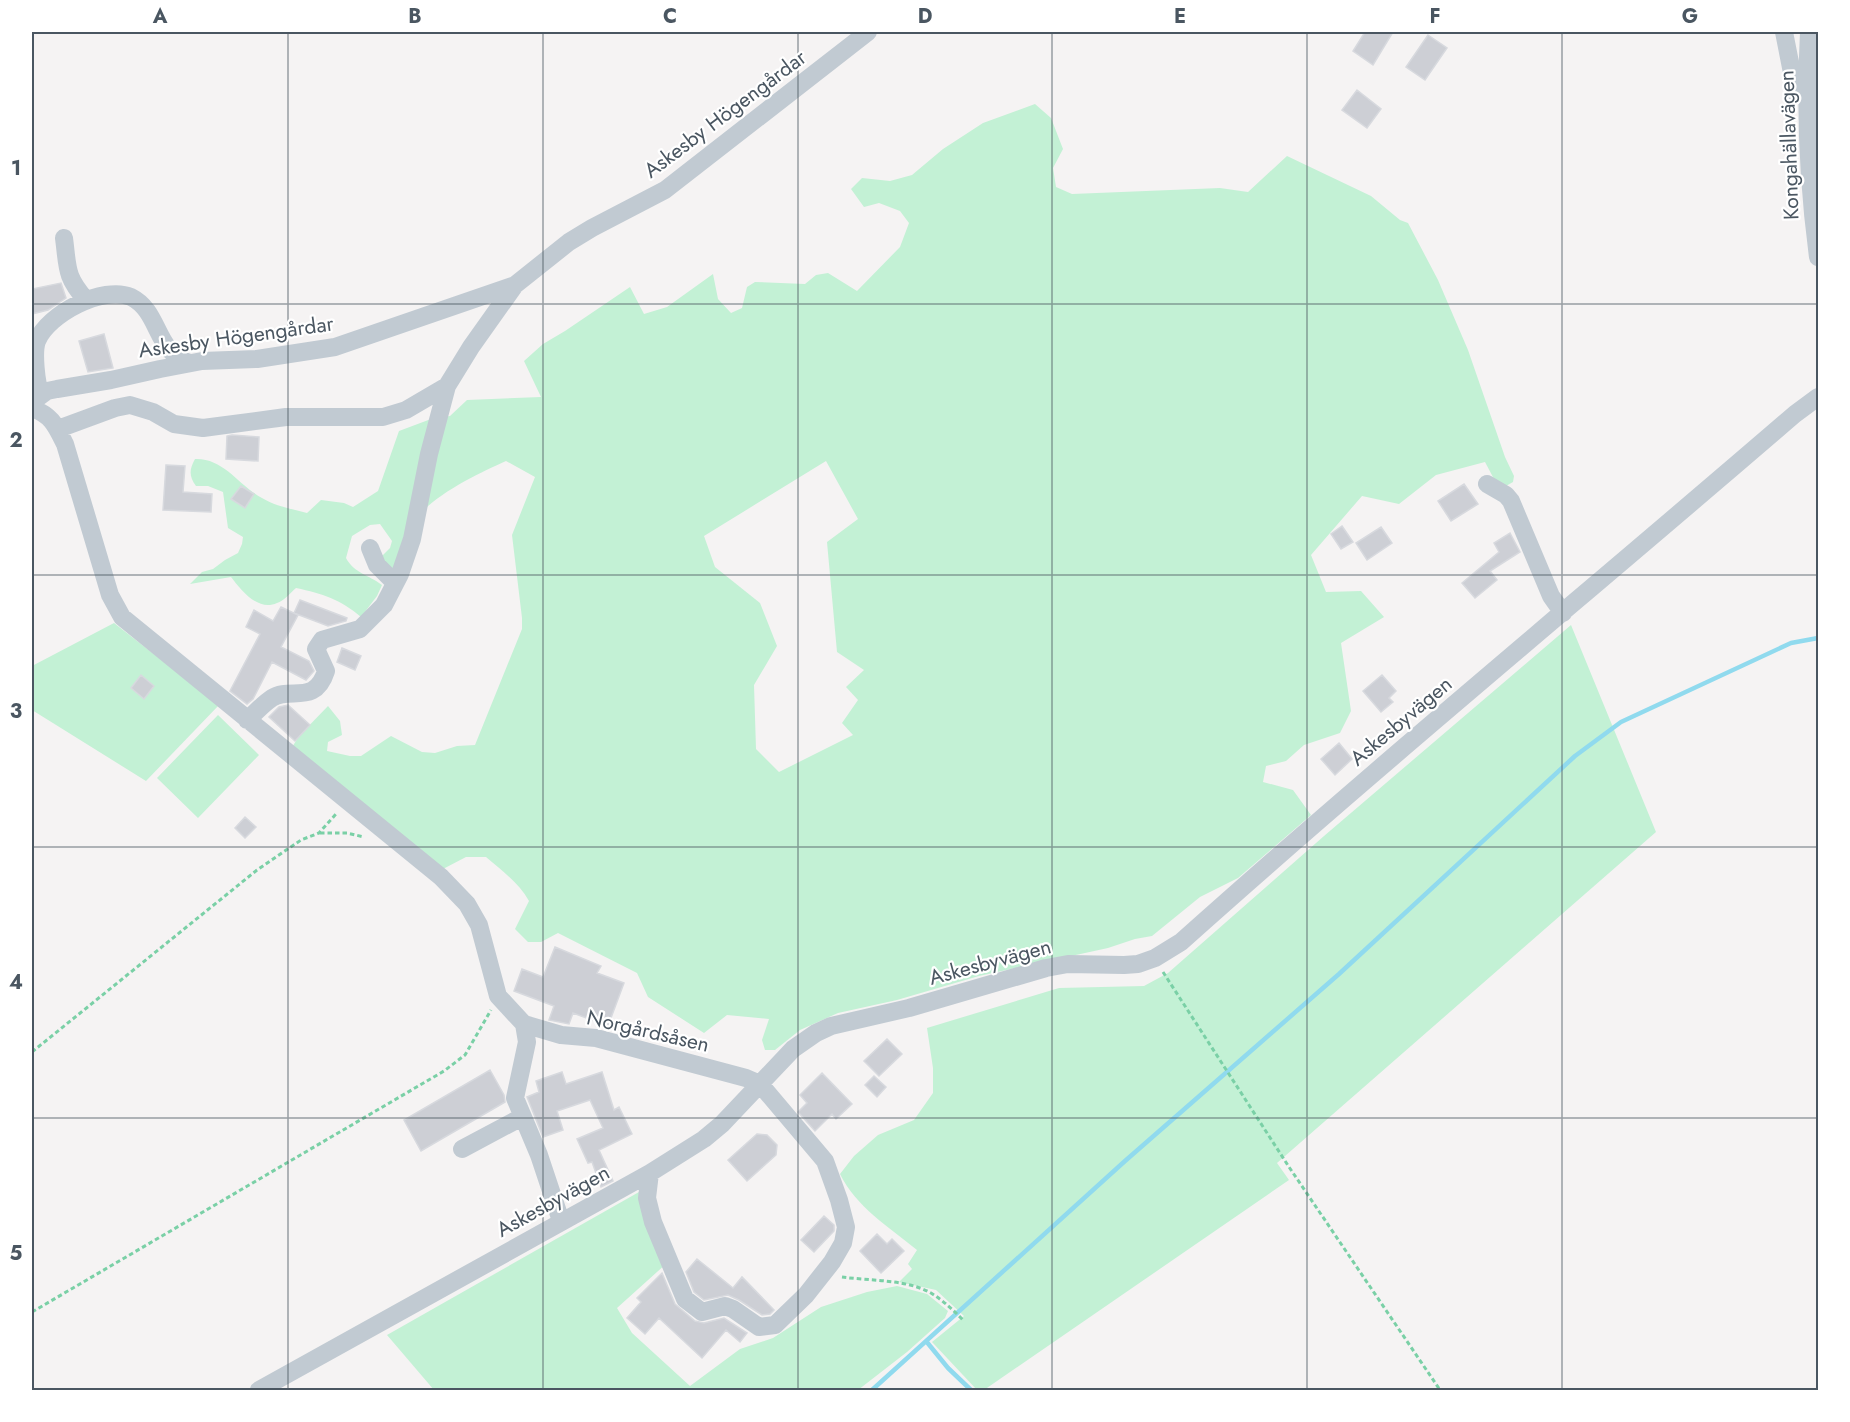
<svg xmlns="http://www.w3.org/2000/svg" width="1850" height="1422" viewBox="0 0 1850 1422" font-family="Jost,sans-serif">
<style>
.green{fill:#c3f1d5;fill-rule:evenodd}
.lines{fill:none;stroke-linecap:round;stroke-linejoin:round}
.stream{stroke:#90daee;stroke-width:4.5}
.building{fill:#cdcfd5;stroke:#d7d9de;stroke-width:1.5}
.path{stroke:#7ad0a6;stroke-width:3;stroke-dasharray:4.5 3;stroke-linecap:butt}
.minor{stroke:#c1cad2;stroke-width:18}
.grid{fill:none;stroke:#4a5661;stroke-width:1.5;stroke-opacity:0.55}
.labels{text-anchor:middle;stroke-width:4.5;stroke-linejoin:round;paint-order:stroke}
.street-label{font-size:21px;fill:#4a5661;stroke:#fff}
.neatline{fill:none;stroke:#4a5661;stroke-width:2}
.grid-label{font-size:20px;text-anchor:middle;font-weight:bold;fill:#4a5661}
</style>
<rect width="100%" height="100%" fill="#f5f3f3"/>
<path class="green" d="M1035,104L1051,118L1063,149L1053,168L1056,187L1072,194L1220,188L1248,192L1287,156L1371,196L1400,220L1408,223L1438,280L1468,350L1505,457L1514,476L1513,482L1506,486L1494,479L1485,462L1436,475L1399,504L1362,496L1311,555L1326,592L1361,591L1384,617L1341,643L1351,711L1340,733L1304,745L1286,761L1266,766L1263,782L1293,790L1311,815L1238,878L1200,897L1152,936L1135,939L1108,948L979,976L897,1000L838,1013L800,1030L775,1050H765L762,1040L769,1019L727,1015L704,1033L648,997L637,973L558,933L541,942H528L515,929L529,901C519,883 501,870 486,857H466L443,869L291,749L299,736L328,706L340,721L342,735L328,742L327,751L350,756H361L391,736L422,752L435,753L457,746L475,745L522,629V618L512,535L535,477L506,461C479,473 429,497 414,522C406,537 401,554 395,570L384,566L382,556L390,548L392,541L380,524L370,525L352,536L346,558C354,573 369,575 382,585L377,596L361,617C340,599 323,594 296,588C290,593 284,601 277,603C258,612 241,590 231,577L190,584L202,572L213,569L225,560L238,553L242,544L243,537L228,528L223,492L208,486H196C189,476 189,470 195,459C224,458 238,485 262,498C275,506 292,509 307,513L321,500L344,503L353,507L378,491L399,431L431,419L450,416L467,400L541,397L524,361L543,344L565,331L630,287L644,314L667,307L713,274L718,299L731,313L742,308L747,287L755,282L805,284L816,275L828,273L857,291L900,247L909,223L900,211L879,203L864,207L851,189L862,178L890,181L912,175L943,149L983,123ZM826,461L858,519L827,542L837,652L864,670L846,687L858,700L842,723L853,735L779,772L756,749L754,685L777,646L760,603L715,567L704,536Z
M114,623L219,705L146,781L32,710V666Z
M1571,625L1656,832L1277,1163L1289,1180L984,1390H977L932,1342L964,1316L936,1290L899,1282L912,1269L908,1264L917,1250C889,1227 856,1207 840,1174L854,1156L878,1135L914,1120L933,1093V1068L927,1028L1059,988L1144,986L1168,973L1324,836Z
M218,715L259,755L198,818L157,778Z
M639,1192L667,1263L617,1308L632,1333L690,1386L740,1349L773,1338L821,1307L867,1292L897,1286L927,1294L948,1311L945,1318L907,1352L858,1390H434L387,1335Z"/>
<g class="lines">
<path class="stream" d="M926,1341L948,1368L971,1390
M872,1390L1125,1161L1339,974L1575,756L1621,722L1791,643L1818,638"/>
</g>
<path class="building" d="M1365,32H1393L1373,65L1353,51Z
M1428,35L1447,48L1425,80L1406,67Z
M1357,90L1381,109L1367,128L1342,110Z
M61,283L66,298L48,310L32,314V289Z
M104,334L113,368L88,372L79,341Z
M232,435L259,437L258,461L226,459L227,436Z
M166,465L185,466L183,492L212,494L211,512L163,510Z
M1464,484L1478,504L1451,521L1438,501Z
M241,486L254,494L245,508L231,499Z
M1342,526L1353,542L1341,549L1331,534Z
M1381,527L1392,543L1367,560L1356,543Z
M1510,533L1520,552L1490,571L1497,580L1475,598L1462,583L1499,552L1494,543Z
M300,600L347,618L346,621L328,626L294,613Z
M281,607L298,615L281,647L309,661L314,671L306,680L272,662L253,699L247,704L230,691L260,634L246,627L254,610L273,621Z
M342,648L361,656L355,670L337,662Z
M141,675L154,686L144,699L131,688Z
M1382,675L1396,691L1389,698L1393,702L1381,712L1363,691Z
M288,705L310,725L295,741L269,717L279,707Z
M1339,743L1352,759L1335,775L1321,759Z
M245,817L256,827L245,838L235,828Z
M555,947L601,966L597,973L624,983L608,1026L573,1013L569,1024L549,1020L554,1006L514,991L522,969L543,977Z
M887,1039L902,1054L879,1076L864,1061Z
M490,1070L504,1095L505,1102L421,1151L404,1120Z
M562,1072L566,1084L602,1072L614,1110L619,1107L632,1134L599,1150L613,1181L601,1187L592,1162L588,1163L577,1139L603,1128L590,1100L557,1111L563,1130L543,1137L527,1097L539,1092L536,1081Z
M822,1073L852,1104L836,1119L832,1114L815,1131L798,1112L807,1103L800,1095Z
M874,1076L886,1087L877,1097L865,1085Z
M757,1134L767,1135L777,1145L776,1155L747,1181L728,1160Z
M824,1216L834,1225V1231L814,1252L801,1240Z
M877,1234L887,1244L892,1239L904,1251L881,1273L860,1251Z
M697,1259L733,1288L742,1277L774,1310L770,1314L762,1315L739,1300L728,1295L704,1300L694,1292L686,1272Z
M662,1273L675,1304L695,1321L704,1323L724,1318L747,1333L740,1342L726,1330L702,1358L659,1318L645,1334L627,1318L641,1302L637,1298Z"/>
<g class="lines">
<path class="path" d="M320,833H347L364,837
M1163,972L1289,1167L1440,1390
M32,1052L257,870L301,840L319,833L336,814
M842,1277C870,1281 906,1279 931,1293C944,1301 954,1311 964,1321
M32,1312L444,1071L465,1055L491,1010"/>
<path class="minor" d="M1784,32L1796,93L1807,96
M1809,32C1805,107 1808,182 1818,257
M64,238C68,268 65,276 86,300
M41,395C36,383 33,352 37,341C48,314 103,285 131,297C161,312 154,352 190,363
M32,402L47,391L57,389L111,380L160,369L202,361L257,359L335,347L515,285L569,242L592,228L665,190L868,32
M32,408C52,416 55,424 65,444L110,595L122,617L441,877L467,904L479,925L498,996L524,1024L527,1042L515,1098L539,1155L561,1221
M58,429L115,408L130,405L153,412L174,424L203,428L286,417H383L406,410L447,386
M1487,484L1506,495L1511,501L1551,596L1563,613
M370,548L377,565L395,583
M247,720C255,713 263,704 272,698C290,686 315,706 326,671L316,649L322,640L360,629L384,605L400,574L412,539L429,454L447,386L471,347L515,285
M524,1024L561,1035L596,1038L746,1078L760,1084L825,1161L839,1200L846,1227L843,1243L832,1262L806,1295L775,1325L759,1327L733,1309L725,1306L702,1312L685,1299L653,1222L647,1198L650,1173
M462,1149L522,1117
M259,1390L650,1173L704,1139L722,1124L793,1049L816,1033L831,1026L909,1008L1046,968L1068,964L1124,965L1138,964L1155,958L1181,942C1382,762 1591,590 1795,414L1818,397"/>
</g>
<path class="grid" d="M288,32V1390M543,32V1390M798,32V1390M1052,32V1390M1307,32V1390M1562,32V1390M32,304H1818M32,575H1818M32,847H1818M32,1118H1818"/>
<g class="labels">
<g class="street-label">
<text transform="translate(725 114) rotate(-37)" y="7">Askesby Högengårdar</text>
<text transform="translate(1789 145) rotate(-92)" y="7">Kongahällavägen</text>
<text transform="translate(236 337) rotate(-8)" y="7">Askesby Högengårdar</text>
<text transform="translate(1401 721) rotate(-40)" y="7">Askesbyvägen</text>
<text transform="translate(990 962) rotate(-15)" y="7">Askesbyvägen</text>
<text transform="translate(648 1031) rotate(13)" y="7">Norgårdsåsen</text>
<text transform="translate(553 1201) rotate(-29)" y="7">Askesbyvägen</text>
</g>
</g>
<rect width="1850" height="1422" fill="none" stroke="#ffffff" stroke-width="66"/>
<rect x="33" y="33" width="1784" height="1356" class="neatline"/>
<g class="grid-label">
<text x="160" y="23">A</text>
<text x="415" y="23">B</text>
<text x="670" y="23">C</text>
<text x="925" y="23">D</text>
<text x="1180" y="23">E</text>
<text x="1435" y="23">F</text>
<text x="1690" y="23">G</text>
<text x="16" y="175">1</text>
<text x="16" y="447">2</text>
<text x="16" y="718">3</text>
<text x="16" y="989">4</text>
<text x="16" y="1260">5</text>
</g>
</svg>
